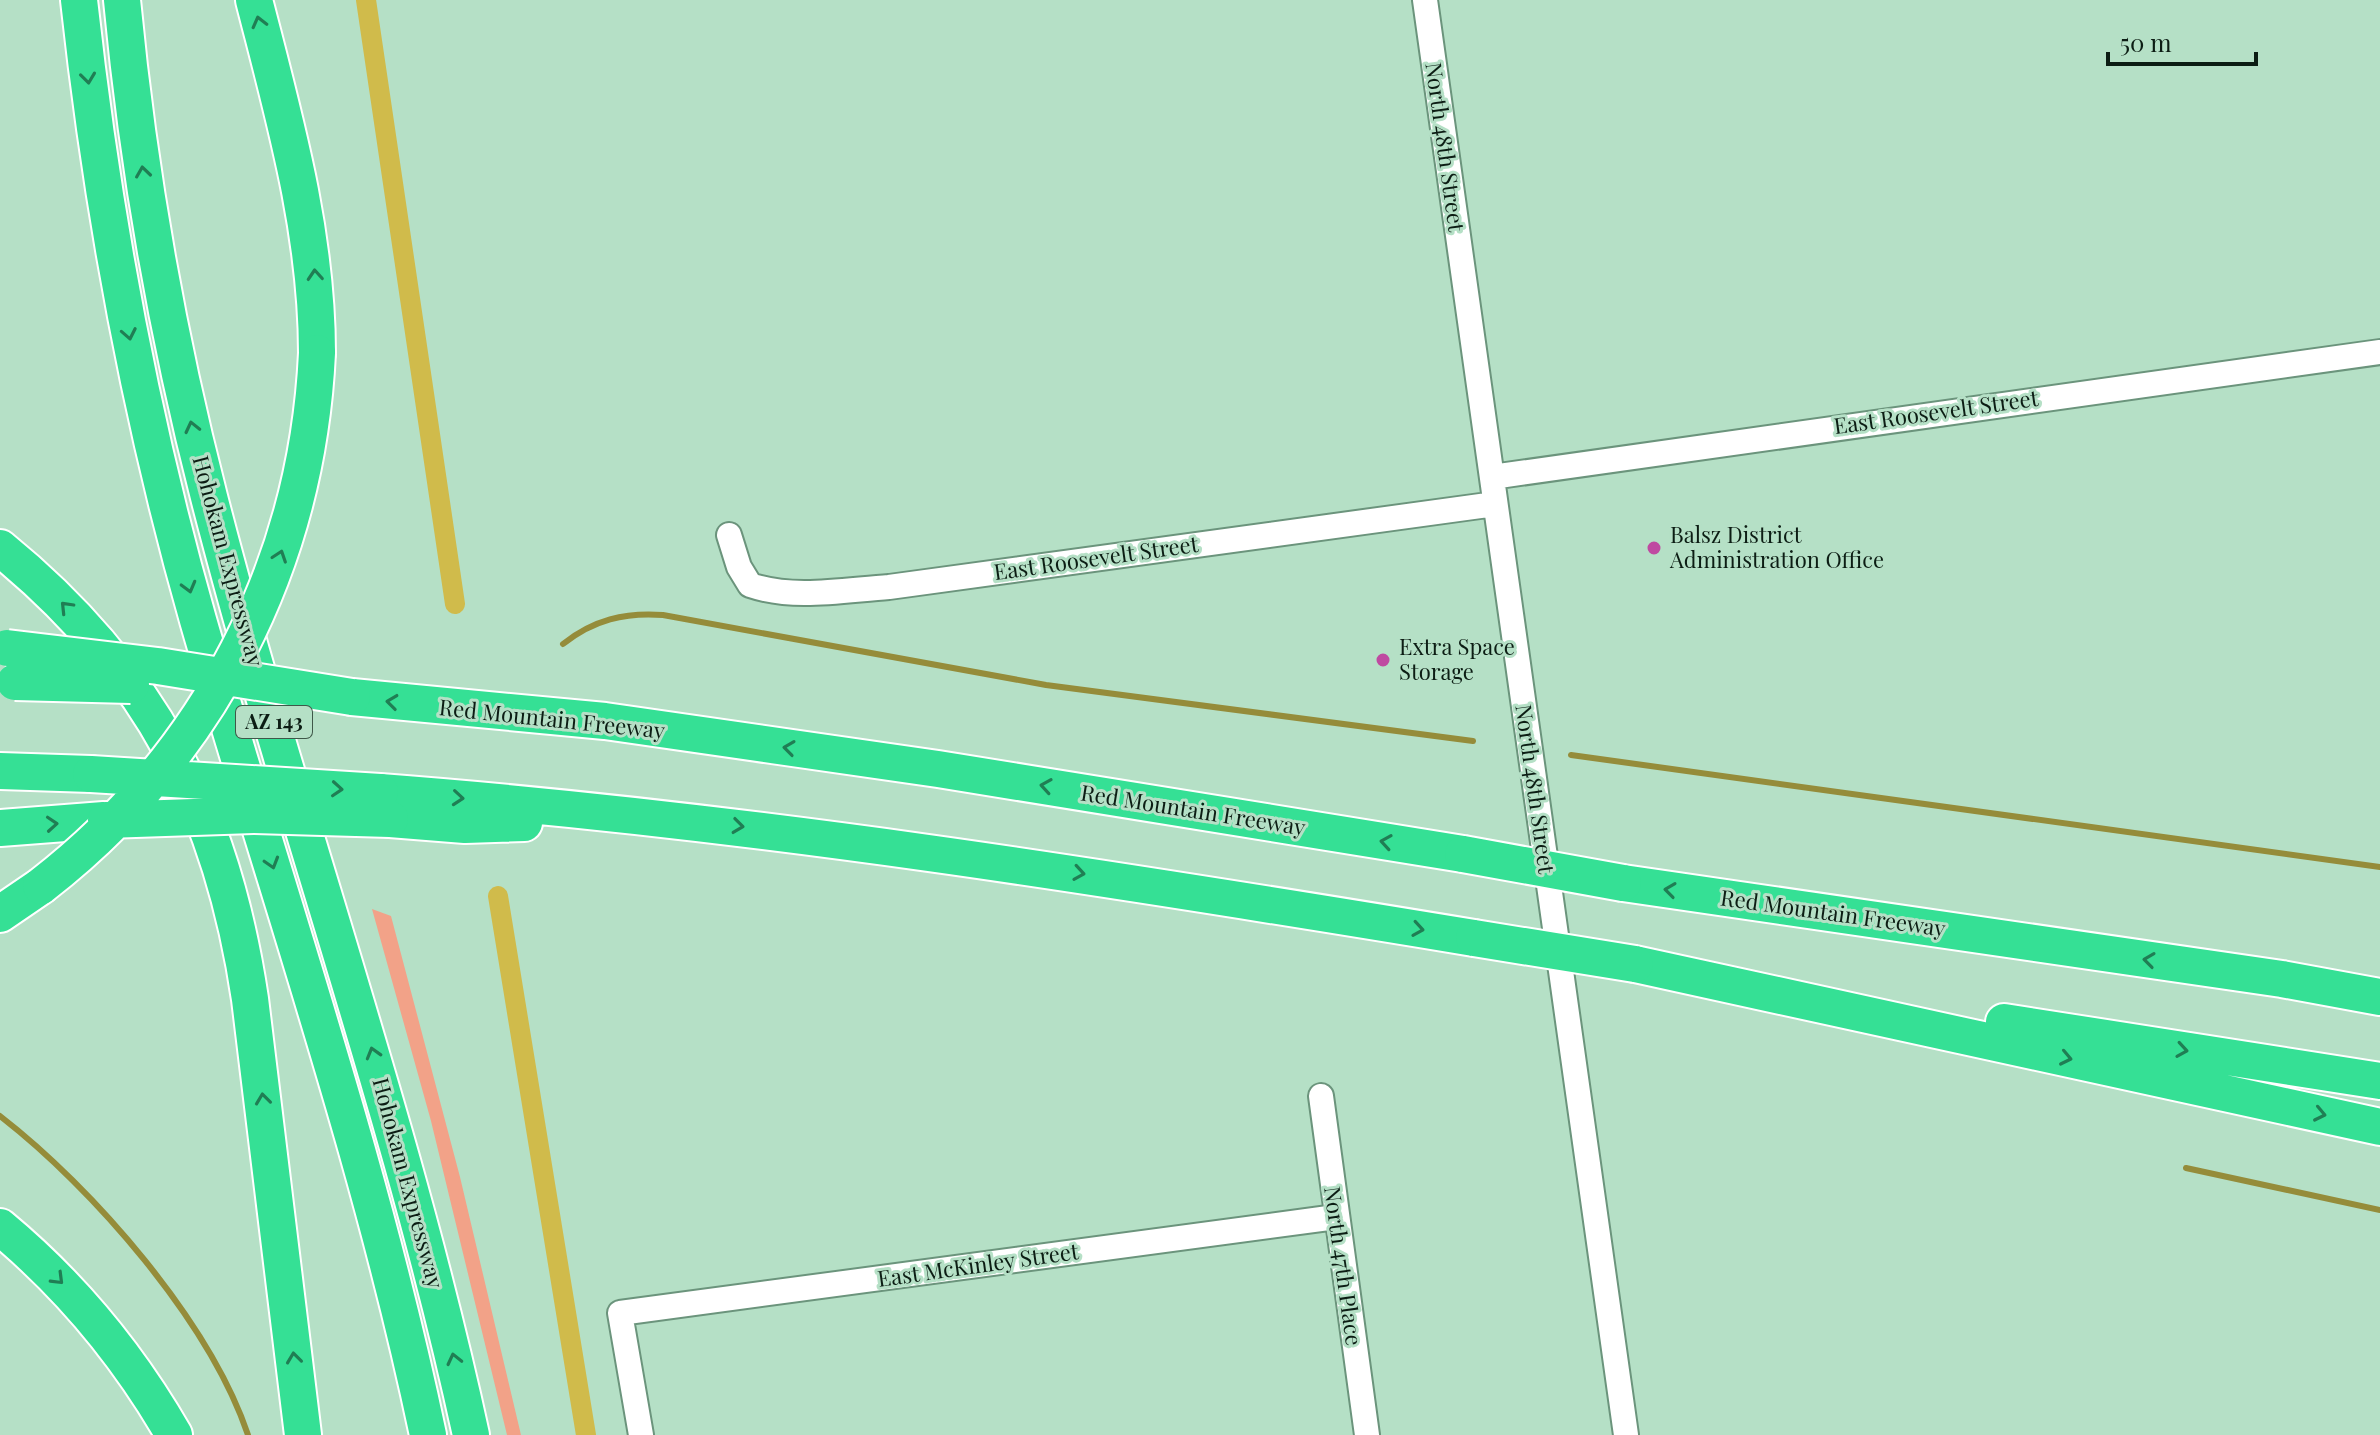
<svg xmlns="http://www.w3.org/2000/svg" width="2380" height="1435" viewBox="0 0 2380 1435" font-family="'Playfair Display',serif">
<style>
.green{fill:#f2a288}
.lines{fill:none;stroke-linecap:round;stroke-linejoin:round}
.stream{stroke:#958c3a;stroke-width:6}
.canal{stroke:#d0bb4b;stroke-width:20}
.minor-casing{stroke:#6b947c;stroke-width:28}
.highway-casing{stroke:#fff;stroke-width:40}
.minor{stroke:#fff;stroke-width:24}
.highway{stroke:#35e095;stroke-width:36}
.highway-bridge-casing{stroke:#fff;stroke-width:40;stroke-linecap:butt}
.highway-bridge{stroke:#35e095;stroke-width:36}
.oneway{stroke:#207e54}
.poi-dot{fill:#bf4aa1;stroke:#b5e0c6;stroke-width:3}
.labels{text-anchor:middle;stroke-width:6;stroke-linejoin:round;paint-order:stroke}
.shield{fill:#b5e0c6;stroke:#3f5849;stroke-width:2}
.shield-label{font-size:20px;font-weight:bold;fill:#0c1d14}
.street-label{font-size:22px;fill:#0c1d14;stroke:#b5e0c6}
.poi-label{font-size:22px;fill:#0c1d14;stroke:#b5e0c6;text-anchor:start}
</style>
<rect width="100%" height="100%" fill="#b5e0c6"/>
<path class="green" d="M372,909L391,916L460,1177L521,1435H507L431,1121Z"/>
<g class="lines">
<path class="stream" d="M563,644C593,620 625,612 663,615L1046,685L1473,741
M1571,755L2380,867
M0,1116C93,1188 210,1322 248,1435
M2186,1168L2380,1210"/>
<path class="canal" d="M366,0L455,604
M498,896L586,1435"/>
<defs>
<path id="minor" d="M1425,0L1626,1435
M1492,477L2380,352
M729,535L739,567L750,585C794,600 844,590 889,587L1495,504
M1321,1096L1367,1435
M641,1435L620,1313L1336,1217"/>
<path id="highway" d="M79,0C102,210 140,417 198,620C276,891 370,1158 428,1435
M122,0C138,168 167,334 209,497C290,812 402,1117 471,1435
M254,0C284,117 317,231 317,353
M0,548C150,670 222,810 250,999L303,1435
M352,697L605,721L938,769L1463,854
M0,771L91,774
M380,792C748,820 1110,878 1474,938
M390,819L465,825L524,823
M0,828L104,820
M1623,883L2282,979L2380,997
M0,914L41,886
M1635,964L2380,1127
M2004,1022L2380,1081
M0,1227C71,1286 128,1355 174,1435"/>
</defs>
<use href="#minor" class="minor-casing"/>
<use href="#highway" class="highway-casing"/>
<use href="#minor" class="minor"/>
<use href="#highway" class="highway"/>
<defs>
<path id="highway-bridge" d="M7,648L158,666L352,697
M15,682L131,685
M91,774L380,792
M106,820L253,815L390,819
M1463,854L1623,883
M41,886C209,756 307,565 317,353
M1474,938L1635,964"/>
</defs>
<use href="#highway-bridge" class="highway-bridge-casing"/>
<use href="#highway-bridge" class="highway-bridge"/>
</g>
<defs><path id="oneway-chevron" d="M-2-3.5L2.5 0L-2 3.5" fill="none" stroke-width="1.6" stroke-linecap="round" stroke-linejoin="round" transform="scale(2)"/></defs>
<g class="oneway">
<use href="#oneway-chevron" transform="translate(259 22) rotate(-104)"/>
<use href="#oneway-chevron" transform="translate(88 78) rotate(83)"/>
<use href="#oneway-chevron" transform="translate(143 172) rotate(-98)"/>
<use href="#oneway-chevron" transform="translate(315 275) rotate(-94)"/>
<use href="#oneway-chevron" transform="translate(129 334) rotate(79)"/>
<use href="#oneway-chevron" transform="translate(192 427) rotate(-103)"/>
<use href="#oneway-chevron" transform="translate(280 556) rotate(-71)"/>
<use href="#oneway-chevron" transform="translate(189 587) rotate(75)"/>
<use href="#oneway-chevron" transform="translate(66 607) rotate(-134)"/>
<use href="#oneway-chevron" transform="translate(392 702) rotate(-173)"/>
<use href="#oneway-chevron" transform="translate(789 748) rotate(-172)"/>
<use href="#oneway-chevron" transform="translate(1046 786) rotate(-171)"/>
<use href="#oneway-chevron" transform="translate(337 789) rotate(4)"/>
<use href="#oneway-chevron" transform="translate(458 798) rotate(5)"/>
<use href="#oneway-chevron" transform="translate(52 824) rotate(-4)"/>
<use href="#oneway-chevron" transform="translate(738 826) rotate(7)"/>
<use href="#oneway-chevron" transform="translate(1386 842) rotate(-171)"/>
<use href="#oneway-chevron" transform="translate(272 863) rotate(73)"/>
<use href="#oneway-chevron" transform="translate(1079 873) rotate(9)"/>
<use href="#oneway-chevron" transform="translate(1670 890) rotate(-172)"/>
<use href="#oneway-chevron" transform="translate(1418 929) rotate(9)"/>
<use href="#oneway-chevron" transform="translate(2149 960) rotate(-172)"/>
<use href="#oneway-chevron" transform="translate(2182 1050) rotate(9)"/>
<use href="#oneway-chevron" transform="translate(373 1053) rotate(-106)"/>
<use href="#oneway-chevron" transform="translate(2066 1058) rotate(12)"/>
<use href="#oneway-chevron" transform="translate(263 1099) rotate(-97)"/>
<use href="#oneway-chevron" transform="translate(2320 1114) rotate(12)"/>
<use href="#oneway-chevron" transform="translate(58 1279) rotate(45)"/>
<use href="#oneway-chevron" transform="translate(294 1358) rotate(-97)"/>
<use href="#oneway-chevron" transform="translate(454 1359) rotate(-103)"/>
</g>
<g class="poi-dot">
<circle cx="1654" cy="548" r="8"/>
<circle cx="1383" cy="660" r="8"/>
</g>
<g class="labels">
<rect class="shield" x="236" y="706" width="76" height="32" rx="6"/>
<g class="shield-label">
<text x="274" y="729">AZ 143</text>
</g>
<g class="street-label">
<text transform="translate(1445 147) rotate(82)" y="8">North 48th Street</text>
<text transform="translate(1936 412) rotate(-8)" y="8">East Roosevelt Street</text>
<text transform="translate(1096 558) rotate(-8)" y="8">East Roosevelt Street</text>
<text transform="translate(228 561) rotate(75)" y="8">Hohokam Expressway</text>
<text transform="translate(552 719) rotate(6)" y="8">Red Mountain Freeway</text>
<text transform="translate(1535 789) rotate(82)" y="8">North 48th Street</text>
<text transform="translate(1193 810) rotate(9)" y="8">Red Mountain Freeway</text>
<text transform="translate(1833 913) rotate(8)" y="8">Red Mountain Freeway</text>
<text transform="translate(408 1183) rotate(75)" y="8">Hohokam Expressway</text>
<text transform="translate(978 1265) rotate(-8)" y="8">East McKinley Street</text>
<text transform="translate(1343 1266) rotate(82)" y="8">North 47th Place</text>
</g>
<g class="poi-label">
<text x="1670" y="543">Balsz District<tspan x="1670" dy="25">Administration Office</tspan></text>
<text x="1399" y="655">Extra Space<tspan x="1399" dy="25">Storage</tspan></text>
</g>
</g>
<path d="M2108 52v12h148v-12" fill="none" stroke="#0c1d14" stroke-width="4"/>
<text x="2120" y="52" font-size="24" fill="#0c1d14" stroke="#b5e0c6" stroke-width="6" paint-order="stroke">50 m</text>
</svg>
